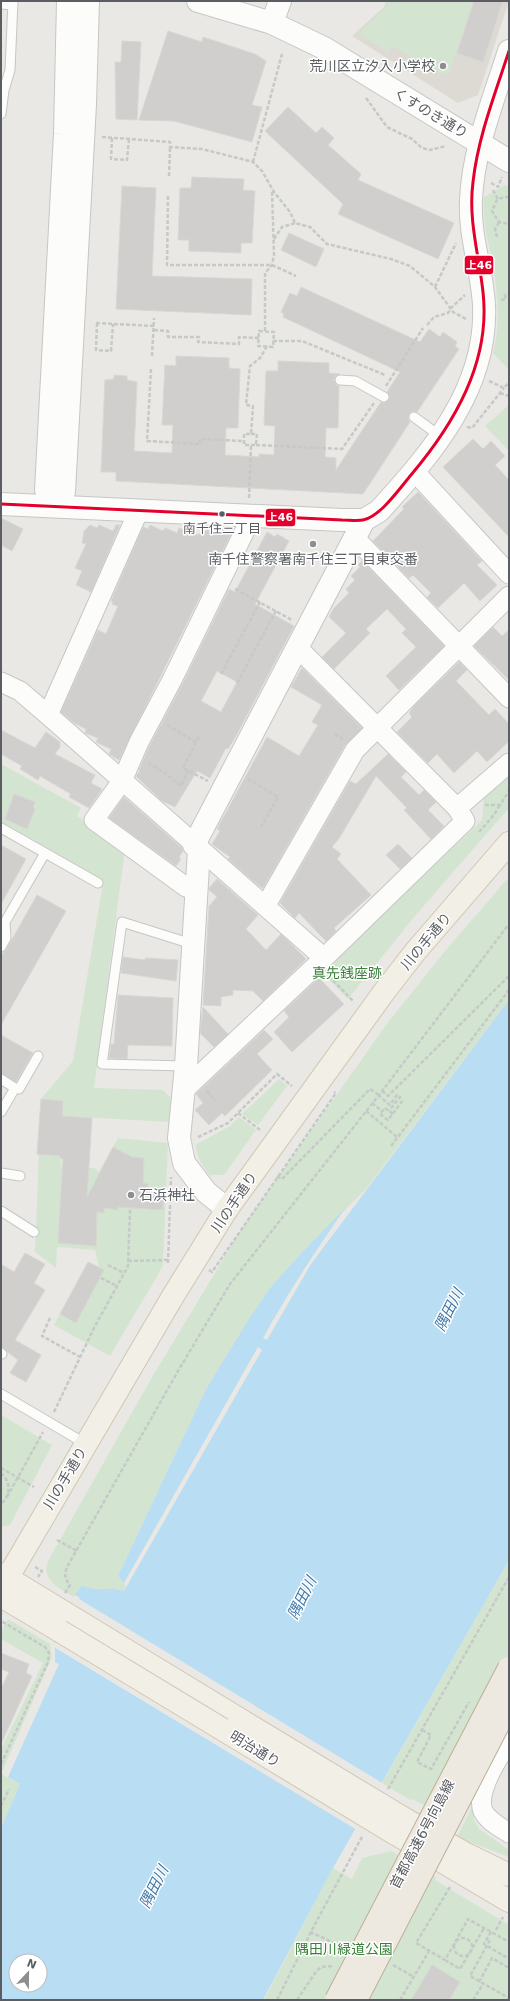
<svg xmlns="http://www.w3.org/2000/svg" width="510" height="2001" viewBox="0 0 510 2001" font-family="'DejaVu Sans','Noto Sans JP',sans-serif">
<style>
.education{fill:#dcdad3}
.green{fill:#d3e5d0}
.water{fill:#b9ddf2;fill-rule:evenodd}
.pier{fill:#e9e8e4}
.building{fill:#d0cfcd;stroke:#d8d7d3;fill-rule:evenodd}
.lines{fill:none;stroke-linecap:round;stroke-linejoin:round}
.service-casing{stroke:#c6c6c6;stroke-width:11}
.minor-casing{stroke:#c6c6c6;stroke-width:21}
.tertiary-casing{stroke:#c6c6c6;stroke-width:24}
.primary-casing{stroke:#d0c6b3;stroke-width:24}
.path{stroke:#c5c9c7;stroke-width:2.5;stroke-dasharray:4 2;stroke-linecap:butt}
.service{stroke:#fcfcfb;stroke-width:9}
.minor{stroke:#fcfcfb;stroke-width:19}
.tertiary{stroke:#fcfcfb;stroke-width:22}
.primary{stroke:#f2efe7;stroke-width:22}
.primary-bridge-casing{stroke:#d0c6b3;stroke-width:24;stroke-linecap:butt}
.motorway-bridge-casing{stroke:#beaf94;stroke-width:24;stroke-linecap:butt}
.path-bridge{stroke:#c5c9c7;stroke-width:2.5;stroke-dasharray:4 2;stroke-linecap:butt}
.primary-bridge{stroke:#f2efe7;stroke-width:22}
.motorway-bridge{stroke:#ede9e0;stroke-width:22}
.bus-1-casing{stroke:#fff;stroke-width:6}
.bus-1{stroke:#e4002b;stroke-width:3}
.poi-dot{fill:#8c8e8f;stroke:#fff;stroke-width:1.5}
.bus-dot{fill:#5a5d61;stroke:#fff;stroke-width:1.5}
.labels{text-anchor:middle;stroke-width:3;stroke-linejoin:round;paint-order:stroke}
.bus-label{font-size:13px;fill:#5a5d61;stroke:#fff}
.poi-label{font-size:14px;fill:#5a5d61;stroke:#fff;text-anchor:end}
.street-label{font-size:14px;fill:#5a5d61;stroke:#fff}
.park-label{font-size:14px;fill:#3a803a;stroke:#fff}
.water-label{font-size:15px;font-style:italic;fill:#4379a8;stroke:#fff}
.line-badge{stroke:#fff;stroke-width:1.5}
.badge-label{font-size:11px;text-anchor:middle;font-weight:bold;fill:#fff}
</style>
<rect width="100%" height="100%" fill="#e9e8e4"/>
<path class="education" d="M386,1H509L478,95L458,103L352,36L384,7Z"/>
<path class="green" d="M388,1H473L449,74L444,75L392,46L388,52L359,34L385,8Z
M505,185L509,187V370L493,353C500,326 498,294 493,267C489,242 482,223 484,197Z
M509,405V451L485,426Z
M1,764L81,808L77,816L125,849L94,1088L163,1090L171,1098L169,1122L63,1116L61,1166L94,1168L99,1172L118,1138L168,1143L163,1266L110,1356L54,1325L88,1262L99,1267L95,1250L57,1247L56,1268L35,1252L41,1099L73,1061L103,883L1,823Z
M509,776V808L415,916L348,999L322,973L482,820L484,795Z
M509,877V1000L366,1189L294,1261L270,1288L250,1317L206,1389L118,1576L126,1586L124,1591L120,1589L92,1590L82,1585L74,1597C59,1588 41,1581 48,1561L151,1379L239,1233L386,1025L445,951Z
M279,1079L287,1086L258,1125L242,1114Z
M239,1117L256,1130L224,1175H209L200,1161L195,1145L230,1126Z
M1,1415L52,1445L10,1525L1,1527Z
M509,1560V1686L440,1813L412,1799L410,1800L382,1783Z
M8,1619L50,1644L52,1657L1,1774L20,1784L1,1828V1749L43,1663L1,1639V1631Z
M473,1805L474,1820L479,1829L509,1850V1857L457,1837Z
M391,1851L436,1877L435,1880L509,1925V2000H264L333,1868L352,1879L362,1858Z"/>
<path class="water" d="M509,1000V1560L333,1868L263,2000H1V1828L20,1784L8,1777L59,1664L55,1662V1649L53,1644L80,1598L75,1595L82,1585C100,1594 110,1585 124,1591L262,1350L258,1347L124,1583L118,1576L206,1389L250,1317L270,1288L294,1261L346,1207C316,1250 288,1293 263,1338L267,1340L311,1264ZM16,1961H40V1985H16Z"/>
<path class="pier" d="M79,1599L384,1784L357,1830L52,1646Z"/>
<path class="building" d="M474,1H503L483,62L457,53Z
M168,31L202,42L203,37L255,54L266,61L252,105L262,107L252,142L174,121L139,120Z
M122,41L141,42L137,120L116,119L115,62H121Z
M288,107L316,133L322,127L334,138L328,145L361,174L358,180L454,223L438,259L338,214L343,204L265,131Z
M192,177L244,179L243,190L255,191L252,243H241V253L189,251V240H178L180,188H191Z
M122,186L156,188L152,276L252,279L251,315L116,309Z
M289,233L324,249L316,267L281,250Z
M301,287L420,342L429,329L440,337L443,332L457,342L455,346L459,349L417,412L412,411L409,414L408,419L410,422L363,494L116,481V472H101L105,380L114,379V375L127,376V380L137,382L134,451L172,453L173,425H162L165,365L176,366V356L229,358V368L240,369L238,428H226L225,455L259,457V454L274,455L275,426L264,425L266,371H278V361L329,363V373L340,374L335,376L334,380L336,385L339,386L338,428H326L325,457L336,458V470L381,402L384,403L389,400L390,396L387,392L400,372L283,317L284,314L281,312L290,293L297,296Z
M473,439L483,449L491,441L505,456L495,465L509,480V537L443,467Z
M418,492L482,561L477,565L497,585L480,601L464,583L438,608L427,597L431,593L413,575L409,578L373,541L404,509L402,507Z
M1,518L23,529L12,551L1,545Z
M90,525L97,528L99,525L113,531L116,525H120L91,592L76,585L82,571L75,568L86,544L82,543L84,531Z
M150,525L163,531L165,528L177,533L179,528L197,535L209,529L218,533L220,528L233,530L119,760L109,754L111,749L96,742L98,738L85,733L86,729L74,723L61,712L98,630L106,634L118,606L112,604L113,602L111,601L143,527L148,529Z
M267,532L275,537L277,534L289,541L255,604L294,626L236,736L228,749L226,748L210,778L197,771L175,807L162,801L136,776L140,771L139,770L149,747L182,685L229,589L235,592ZM217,671L237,682L221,712L201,701Z
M362,561L444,646L399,690L386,676L416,647L402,633L406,629L387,609L366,629L370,633L334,669L322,657L346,633L329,617L334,608L349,593L346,589L355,580L351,576L360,567L358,565Z
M493,627L502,636L509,630V680L474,646Z
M459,662L467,670L456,681L489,715L495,709L509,724V741L487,762L477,751L454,773L437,754L428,763L397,732L412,717L409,713L414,706Z
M302,668L362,728L345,745L263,888L259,886L228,859L230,857L212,844L220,831L217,829L267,737L299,756L318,725L312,722L322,705L291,687Z
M1,730L35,748L46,732L60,742V747L55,754L95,775L91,783L102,789L89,808L69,797L71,794L40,776L38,780L20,769L22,766L1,754Z
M388,754L406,772L401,777L419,795L424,790L436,802L428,810L444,826L431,839L404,810L407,808L376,776L340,837L332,847L341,854L337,859L371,895L334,928L336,931L326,941L299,913L295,918L280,903L350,781L356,784Z
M14,794L35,802L33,808L35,809L27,829L5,819Z
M124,797L182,848L183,851L179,857L181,859L176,866L109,818Z
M398,844L412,858L400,869L386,855Z
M1,845L26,859L1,904Z
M217,879L258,915L246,929L266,950L281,934L306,959L263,1001L253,991L233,990V995L221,997V1006L203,1005L209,906L217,897L209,890V888Z
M37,895L66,911L1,1025V955L6,950Z
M123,957L145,960V958L178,960L176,981L121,973Z
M319,978L344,1004L292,1052L274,1032L289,1017L284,1011Z
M118,995L173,998L172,1046L128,1045L127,1059L109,1058L111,1044H114Z
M203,1007L228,1034L214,1047L200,1033Z
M264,1030L273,1039L257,1054L272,1070L225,1116L222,1113L209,1125L195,1110L203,1103L196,1094Z
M1,1035L33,1053L16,1082L1,1073Z
M41,1099L63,1101L62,1116L92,1118L87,1197L113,1147L132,1157L144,1158L143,1183L148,1184V1193L164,1194L163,1210L118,1207V1210L104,1208V1213L97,1212L96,1246L58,1243L63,1159L60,1158V1156L37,1154Z
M25,1253L45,1264L34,1283L45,1290L15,1340L41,1355L26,1382L10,1373L18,1360L1,1347V1264L14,1272Z
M88,1262L104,1270L76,1323L60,1314Z
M1,1653L29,1664L26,1673L32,1676L1,1744V1689L9,1672L1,1669Z
M432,1965L460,1982L449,2000H411Z"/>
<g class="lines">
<defs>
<path id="service" d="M1,4L13,5
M1,114L4,90L10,70L13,1
M340,380L355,381L384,397
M414,417L440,436
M1,828L98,883
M1,947L6,938L5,922L45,853
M186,1066L102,1064L122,922L192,944
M1,1079L15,1088L1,1112
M15,1088L19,1089L38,1056
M1,1173L20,1176
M1,1211L34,1232
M1,1353L2,1354
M1,1394L86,1444"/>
<path id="minor" d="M414,471L509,574
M355,538L509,698
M298,648L457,808
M1,682L20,691L48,715L324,958
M48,715L139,510
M195,890L186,887L94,820L122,781L139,742L172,680L252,516
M266,905L355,750L509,596
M184,1090L324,958L465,821L457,808L509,763
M509,1740C500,1756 475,1791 483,1811C488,1821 500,1827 509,1833"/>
<path id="tertiary" d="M68,1L65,134L46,490L55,506L64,492L85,104L88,1
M198,1L272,23L324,48L509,161
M272,23L280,1
M1,504L342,520H364L379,511C432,453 488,388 484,305C482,269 469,236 471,200C473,149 494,99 509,51
M194,845L364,520
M199,849L186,1066L179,1138L184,1163L206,1192L227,1209"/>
<path id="primary" d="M1,1574L239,1719
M1,1589L173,1296L227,1209L384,992L415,952L509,843
M1,1596L60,1631
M403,1818L466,1854L509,1875
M394,1833L509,1901"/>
</defs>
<use href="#service" class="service-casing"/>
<use href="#minor" class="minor-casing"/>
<use href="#tertiary" class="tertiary-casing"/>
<use href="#primary" class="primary-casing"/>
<path class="path" d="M366,98L387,127L412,139L422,148L430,150L446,146
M102,137L170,142V147L202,149L253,162L262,171L274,192L290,212L295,223L310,227L327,244L391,259L410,266L435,287L453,312L466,319
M112,138L111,159L127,160L129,139
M253,162L282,54
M169,176L170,147
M491,183L498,187L502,177
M493,190L498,199
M168,196L167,265H272L296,276
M509,197H504L497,200L492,211L499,222L509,224
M497,237L495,229L499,222
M274,239L282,227L295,223
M435,287L456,243
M501,300L506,299L505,295L509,294
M96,323L154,326
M97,323L96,350L111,351L113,324
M427,325L434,317L448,313L451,308L465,295
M154,330L168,331V337H199L198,342L239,344V337L259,338
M259,331L274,332L273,347L258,346Z
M265,331V273L272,265L274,255L272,190
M273,341H302L385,375
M152,356L154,318
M151,369L147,441L200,444V439L244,441
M489,381L504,388L509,382
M386,386L423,328
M500,393L509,396
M467,427L472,428L504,388
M251,434H257L256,445H244V434H251L253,406L246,405L250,366L260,358L267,346
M256,445L342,449L374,403
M249,498L251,446
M235,589L292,620
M221,674L260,602
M237,683L276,611
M167,725L196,742
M335,734L343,739
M199,737L183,768L208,781
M148,763L165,773L181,786L188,771
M248,779L278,797L261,827
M485,805H500L509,791
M479,832L494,815L500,805
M329,976L354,1002
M207,1091L215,1101
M382,1091L388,1096L509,976
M378,1095L390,1105L397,1095L400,1097L389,1111
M372,1103L382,1111
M366,1111L397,1137
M238,1113L260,1130
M393,1114L385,1108L380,1114L388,1120L403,1100
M198,1137L228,1123L277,1074L292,1086
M391,1146L509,990
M277,1176L282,1179L370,1089L379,1095
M128,1261L168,1260
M168,1263L171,1177
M108,1265L124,1273
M209,1270L212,1272L336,1093L334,1092
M101,1278L117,1286
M50,1318L42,1336L80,1357
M54,1412L94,1328L128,1266L130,1210
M1,1468L34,1487
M1,1473C11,1482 11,1495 1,1504
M7,1497L43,1432
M57,1540L77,1551
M35,1567L42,1571L38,1577
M65,1593L70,1585C65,1579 64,1575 67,1567L178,1371L230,1284L379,1095L509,924
M422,1730L431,1735L417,1762L431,1769L469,1702
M1,1764L48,1662L49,1653L45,1647L1,1621
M388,1789L509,1577
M1,1806L9,1789
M450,1887L416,1943L445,1960L468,1919L509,1942
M496,1930L503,1917
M310,1932L343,1947
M454 1947a9 9 0 1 1 18 0a9 9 0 1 1-18 0Z
M490,1940L470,1976L509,1998
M445,1960L460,1969L484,1928
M393,1965L414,1977
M479,1982L492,1958L509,1968
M277,2000L314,1926L363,1835
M297,2000L315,1973L321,1967L334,1966
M400,2000L429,1951
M473,2000L483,1984"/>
<use href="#service" class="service"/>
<use href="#minor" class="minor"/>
<use href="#tertiary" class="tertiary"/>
<use href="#primary" class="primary"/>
<defs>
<path id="primary-bridge" d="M60,1631L394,1833
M239,1719L403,1818"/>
<path id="motorway-bridge" d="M336,2000L509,1668
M356,2000L509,1704"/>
</defs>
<use href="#primary-bridge" class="primary-bridge-casing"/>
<use href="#motorway-bridge" class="motorway-bridge-casing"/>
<path class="path-bridge" d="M491,1932L484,1944L509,1959"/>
<use href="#primary-bridge" class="primary-bridge"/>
<use href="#motorway-bridge" class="motorway-bridge"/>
<defs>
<path id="bus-1" d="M1,504L342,520C349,520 357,521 363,520C380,517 400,488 411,475C454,424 491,362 483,292C479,255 468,220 473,182C478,137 495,94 509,51"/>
</defs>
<use href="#bus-1" class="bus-1-casing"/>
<use href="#bus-1" class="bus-1"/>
</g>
<g class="poi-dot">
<circle cx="443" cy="66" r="4"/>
<circle cx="313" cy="544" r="4"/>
<circle cx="131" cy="1195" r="4"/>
</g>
<circle class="bus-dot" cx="222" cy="514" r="3.5"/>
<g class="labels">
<g class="bus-label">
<text x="222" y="533">南千住三丁目</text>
</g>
<g class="poi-label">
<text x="435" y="71">荒川区立汐入小学校</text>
<text x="313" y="564" text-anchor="middle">南千住警察署南千住三丁目東交番</text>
<text x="139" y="1200" text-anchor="start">石浜神社</text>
</g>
<g class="street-label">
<text transform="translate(431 113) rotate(31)" y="5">くすのき通り</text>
<text transform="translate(426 941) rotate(-50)" y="5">川の手通り</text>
<text transform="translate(234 1202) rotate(-56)" y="5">川の手通り</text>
<text transform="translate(65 1478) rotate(-59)" y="5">川の手通り</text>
<text transform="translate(255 1749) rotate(31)" y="5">明治通り</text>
<text transform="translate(422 1834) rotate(-62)" y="5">首都高速6号向島線</text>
</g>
<g class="park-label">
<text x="347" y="978">真先銭座跡</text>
<text x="344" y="1954">隅田川緑道公園</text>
</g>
<g class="water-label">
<text transform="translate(449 1310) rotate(-63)" y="5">隅田川</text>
<text transform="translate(302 1598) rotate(-63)" y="5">隅田川</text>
<text transform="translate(154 1887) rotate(-63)" y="5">隅田川</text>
</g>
</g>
<g class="line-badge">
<rect x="464" y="255" width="30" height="20" rx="4" fill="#e4002b"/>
<rect x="265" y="508" width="31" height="19" rx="4" fill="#e4002b"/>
</g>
<g class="badge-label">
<text x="479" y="269">上46</text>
<text x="280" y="521">上46</text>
</g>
<rect width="510" height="2001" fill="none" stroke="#5a5d61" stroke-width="4"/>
<g transform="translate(28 1973) rotate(22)"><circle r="19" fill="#ffffff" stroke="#bdbec0"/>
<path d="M0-3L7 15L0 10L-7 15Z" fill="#8c8e8f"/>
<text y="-6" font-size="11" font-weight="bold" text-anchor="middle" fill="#5a5d61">N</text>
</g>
</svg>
